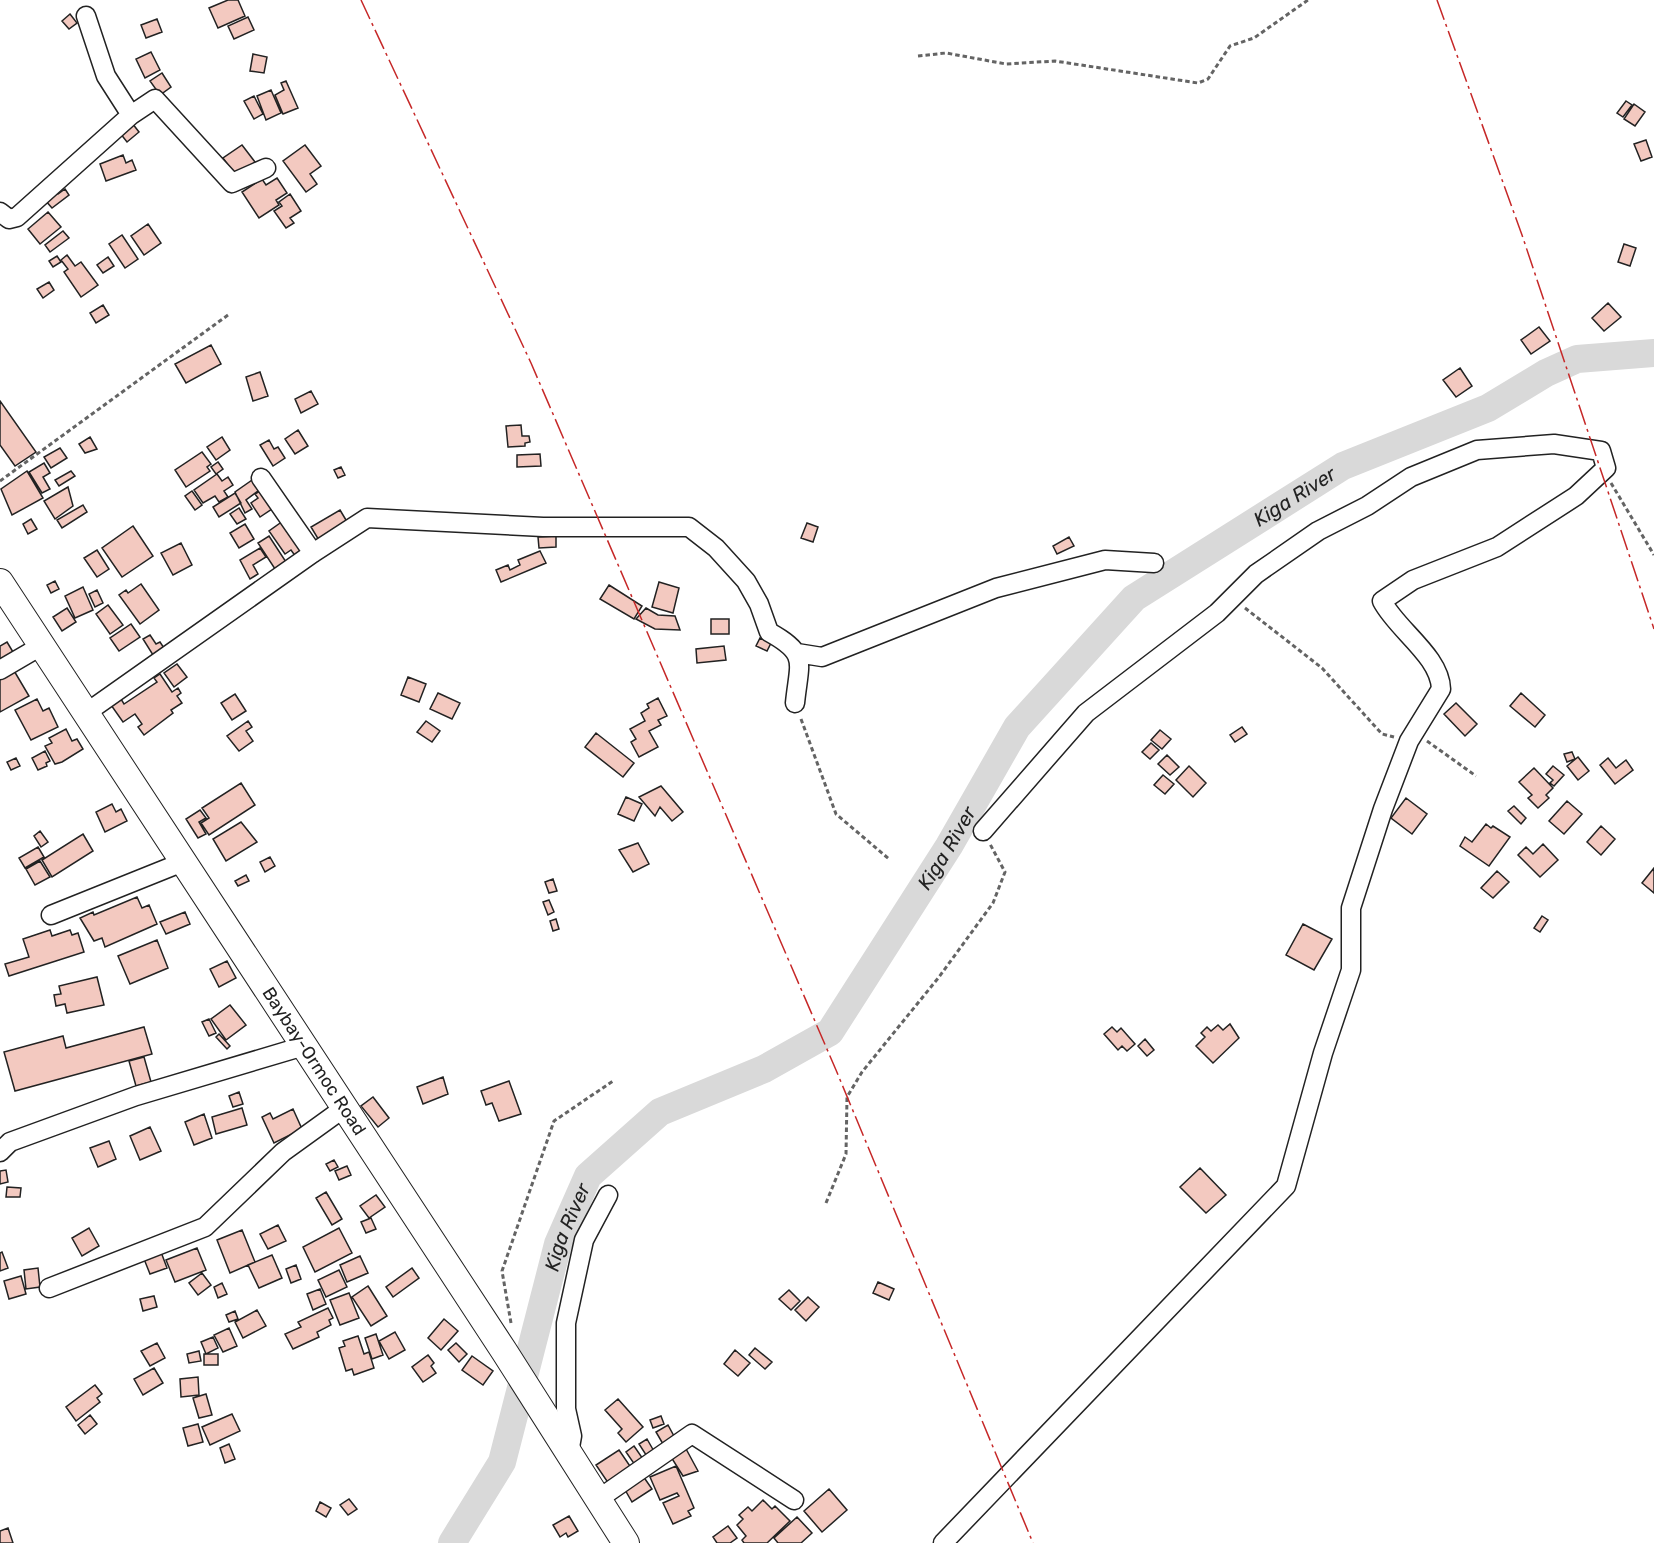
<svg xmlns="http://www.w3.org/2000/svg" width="1654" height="1543" viewBox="0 0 1654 1543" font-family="Rubik,sans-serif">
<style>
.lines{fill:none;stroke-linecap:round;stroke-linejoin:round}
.river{stroke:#d9d9d9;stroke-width:28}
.building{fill:#f3c9c0;stroke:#222;stroke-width:1.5}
.minor-casing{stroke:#222;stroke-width:21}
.highway-casing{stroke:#222;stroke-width:28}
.path{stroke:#646464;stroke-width:3;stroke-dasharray:4.5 3;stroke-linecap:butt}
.minor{stroke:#fff;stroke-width:18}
.highway{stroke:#fff;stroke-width:26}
.power{stroke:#c62828;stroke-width:1.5;stroke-dasharray:21 4.5 3 4.5;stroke-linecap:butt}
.labels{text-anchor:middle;stroke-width:4.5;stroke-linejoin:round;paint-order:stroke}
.street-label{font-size:18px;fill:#222;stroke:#fff}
.water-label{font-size:20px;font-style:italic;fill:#222;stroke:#fff}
</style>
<rect width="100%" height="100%" fill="#fff"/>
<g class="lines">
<path class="river" id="s1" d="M452,1543L502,1462L558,1244L588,1176L660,1112L764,1069L830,1032L949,846L1017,727L1134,598L1343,466L1488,408L1546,373L1577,359L1654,353"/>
</g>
<path class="building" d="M228,0H238L245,16L218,28L209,8Z
M70,14L77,23L69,29L62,21Z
M248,17L254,30L234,39L228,26Z
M157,19L162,32L146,38L141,25Z
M151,52L160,70L145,78L136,59Z
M253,54L267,57L264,73L250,71Z
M162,73L171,87L160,95L150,81Z
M286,81L298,108L283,114L275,95L284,90L281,83Z
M271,90L281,113L266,120L257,96Z
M254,96L263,114L254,119L244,101Z
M1626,101L1632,105L1623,117L1617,113Z
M1634,104L1645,112L1635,126L1624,119Z
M132,123L139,132L127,142L120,133Z
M1646,140L1652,157L1641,161L1634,144Z
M242,145L255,162L236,176L223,158Z
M305,145L321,166L310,174L317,184L306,192L283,161Z
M123,155L126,163L132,160L136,170L106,181L100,164Z
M277,178L287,193L276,200L279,205L259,218L242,192L262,179L266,185Z
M65,189L69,195L52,208L45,200L56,191L58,194Z
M290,194L301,211L290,218L294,223L286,228L274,211L282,206L279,202Z
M48,212L61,227L40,244L28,229Z
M148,224L161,243L144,255L131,236Z
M63,231L69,238L50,252L45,245Z
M122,235L138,259L125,268L109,244Z
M1624,244L1636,248L1630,266L1618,262Z
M67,255L75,266L81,262L98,285L81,297L64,272L68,269L61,260Z
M57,256L61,262L53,267L49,261Z
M108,257L114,266L103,273L97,265Z
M49,282L54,290L43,298L37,289Z
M1608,303L1621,317L1604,331L1592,318Z
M103,305L109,315L96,323L90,313Z
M1539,327L1550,341L1531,354L1521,340Z
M211,345L221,364L186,383L175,364Z
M1460,368L1472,386L1456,397L1443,380Z
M260,372L268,396L253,401L246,377Z
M311,391L318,404L301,413L295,399Z
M0,401L36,452L15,466L0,445Z
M521,425L522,436H529L530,442L525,443V446L508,447L506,426Z
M298,430L308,446L295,454L285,439Z
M90,437L97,449L85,453L79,444Z
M222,437L230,450L216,460L207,447Z
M269,440L274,449L278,447L285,458L273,466L260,445Z
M60,448L67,458L51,468L44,457Z
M202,452L211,464L207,467L210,471L186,487L175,470Z
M540,454L541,466L517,467V455Z
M218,462L223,469L216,474L211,467Z
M44,463L50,473L43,477L50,489L42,493L29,472Z
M341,467L345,475L338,478L334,470Z
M27,471L43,498L12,515L1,489Z
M71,471L75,476L59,486L55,480Z
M217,474L222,481L228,477L233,485L224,491L228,497L219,502L215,496L203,503L194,490Z
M255,478L262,488L246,500L252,509L245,513L235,492Z
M68,487L73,506L55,519L44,501Z
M263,489L275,507L260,517L251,503L258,498L255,494Z
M192,491L202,505L195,510L185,496Z
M235,493L241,503L219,517L213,507Z
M83,505L87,512L62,528L57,520Z
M239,508L246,519L237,524L230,514Z
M340,510L349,525L320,542L311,527Z
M31,519L37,529L28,534L23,524Z
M283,521L304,551L296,557L291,550L285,554L269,531Z
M807,523L818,527L813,542L801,538Z
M245,524L254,539L239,548L230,533Z
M133,526L153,556L122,577L102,548Z
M269,536L288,565L277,572L258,543Z
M556,536V547L539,548L538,537Z
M1069,537L1074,546L1057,554L1053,546Z
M181,543L192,565L173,575L161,553Z
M260,548L266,557L253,565L258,574L250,579L240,560Z
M97,550L109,569L97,577L84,558Z
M540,551L546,563L501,582L496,570L508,565L510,570L520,565L518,560Z
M55,581L59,589L51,593L47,585Z
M659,582L679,588L673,613L652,607Z
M141,584L159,610L140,624L119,595L126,590L128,593Z
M609,585L642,606L634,619L600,599Z
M83,587L93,610L75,618L65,596Z
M97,590L103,603L95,607L89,594Z
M108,605L123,625L110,634L96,614Z
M67,608L76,622L62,631L53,617Z
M646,608L658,615L675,616L680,630L655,629L636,619Z
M711,619H729V634H711Z
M131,624L140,637L119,651L110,638Z
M150,635L156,644L160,642L164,648L153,655L143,639Z
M760,638L771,643L767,651L756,646Z
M7,642L16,657L0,665V646Z
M724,646L726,660L697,663L696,649Z
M177,664L187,677L174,687L164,673Z
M13,669L29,696L0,712V676Z
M160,674L172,692L178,688L181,693L177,696L182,703L171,710L173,713L144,735L138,727L142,724L135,714L123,722L111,705L121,699L124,704L157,682L154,678Z
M408,677L426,684L419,702L401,695Z
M438,693L460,703L452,719L430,709Z
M1521,693L1545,715L1535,727L1510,706Z
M235,694L246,711L232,720L221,703Z
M658,698L667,716L658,720L661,725L649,731L658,747L639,757L631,742L636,739L630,729L645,721L641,713L649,708L647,704Z
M37,699L43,711L49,708L58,727L31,740L15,710Z
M1456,703L1477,724L1465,736L1444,714Z
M248,721L252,727L246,731L253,741L239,751L227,736Z
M426,721L440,731L432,742L417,732Z
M1242,727L1247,734L1235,742L1230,735Z
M66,729L72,741L77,739L83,749L62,762L55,764L45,746L52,743L49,738Z
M1160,730L1171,739L1162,749L1151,740Z
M596,733L634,763L623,777L585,747Z
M1151,743L1159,750L1150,759L1142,752Z
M45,751L50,761L46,763L47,766L38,770L32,758Z
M1572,752L1575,759L1567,762L1564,754Z
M1167,755L1179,767L1170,775L1158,764Z
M1578,757L1589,771L1578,780L1567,766Z
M16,758L20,766L11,770L7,762Z
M1608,758L1616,768L1626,760L1633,770L1615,784L1600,765Z
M1189,766L1206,783L1193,797L1176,780Z
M1553,766L1564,775L1554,786L1550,783L1553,780L1546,774Z
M1534,768L1553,788L1546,795L1549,798L1538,808L1528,798L1532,795L1519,782Z
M1163,775L1174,784L1165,794L1154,785Z
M241,783L255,805L209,835L201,823L209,818L202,808Z
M661,786L683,812L672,821L660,807L655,816L639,797Z
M626,797L642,804L634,821L618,814Z
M1406,798L1427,814L1412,834L1391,818Z
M1567,801L1582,814L1564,834L1549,821Z
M112,804L116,812L121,809L127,821L105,832L96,812Z
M1514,806L1526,818L1521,824L1508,811Z
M200,810L206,818L199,822L206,834L198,838L186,819Z
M241,822L257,842L226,861L213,839Z
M1486,824L1491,828L1493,826L1510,837L1489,866L1460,846L1465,837L1472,842Z
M1601,826L1615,839L1601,855L1587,842Z
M40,831L48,842L41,847L34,836Z
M83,834L93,851L52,877L42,860Z
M638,843L649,864L633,872L619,850Z
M1543,844L1558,860L1540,877L1518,855L1526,847L1533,854Z
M38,847L44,857L25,868L19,858Z
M270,857L275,866L265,872L260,862Z
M40,861L50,877L35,885L26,869Z
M1654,868V893L1642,883Z
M1497,871L1509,882L1493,898L1481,888Z
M246,875L249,881L238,886L235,881Z
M553,879L557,891L549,893L545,882Z
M137,897L142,908L149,905L157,924L105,947L102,938L94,941L80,918L93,912L94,915Z
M549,900L554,912L548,915L543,902Z
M185,912L190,924L166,934L160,922Z
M1542,916L1548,920L1540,932L1534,928Z
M556,919L559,929L553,931L550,921Z
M1303,924L1332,939L1314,970L1286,955Z
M50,930L52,936L70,930L72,935L78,933L84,952L9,976L5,964L29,957L23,939Z
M157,940L168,968L130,984L118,956Z
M227,961L236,978L219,987L210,969Z
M97,977L104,1005L67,1013L65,1004L56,1006L54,995L61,994L59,986Z
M230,1005L246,1025L226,1040L211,1019Z
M209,1019L216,1033L209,1036L202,1022Z
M1230,1024L1239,1038L1213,1063L1196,1046L1205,1037L1201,1033L1207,1027L1211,1031L1218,1025L1223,1030Z
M144,1027L152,1054L15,1091L4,1052L63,1036L66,1048Z
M1112,1027L1117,1032L1121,1028L1135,1044L1127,1051L1122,1046L1118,1050L1104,1034Z
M219,1034L230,1046L227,1049L216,1037Z
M1145,1039L1154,1050L1147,1056L1138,1046Z
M144,1057L151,1082L136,1086L129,1061Z
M443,1077L448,1094L423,1104L417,1087Z
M509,1081L521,1114L499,1121L492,1103L486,1105L481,1091Z
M239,1092L243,1104L233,1107L229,1096Z
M373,1097L389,1118L378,1127L361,1106Z
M242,1108L247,1125L216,1134L212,1117Z
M293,1109L302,1129L274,1143L262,1117L270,1113L273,1119Z
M204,1114L212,1138L194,1145L185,1122Z
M150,1127L161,1151L140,1160L130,1136Z
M109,1141L116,1159L98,1167L90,1148Z
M334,1160L338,1167L330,1171L326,1164Z
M347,1166L351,1175L339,1180L335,1171Z
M1200,1168L1226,1195L1206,1213L1180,1187Z
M6,1170L8,1182L0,1184V1171Z
M7,1187L21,1188L20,1197H6Z
M326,1192L342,1219L332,1225L316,1198Z
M376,1195L385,1207L369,1218L360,1206Z
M371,1218L376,1229L366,1233L361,1222Z
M278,1225L286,1241L268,1249L260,1234Z
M89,1228L99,1246L82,1256L72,1238Z
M339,1228L352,1253L315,1272L303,1247Z
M242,1230L255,1262L230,1273L217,1240Z
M197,1248L206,1270L175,1282L166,1260Z
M2,1252L8,1268L0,1271V1253Z
M161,1252L167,1268L150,1274L144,1259Z
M272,1255L282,1278L259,1288L248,1265Z
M360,1256L368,1273L347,1282L340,1265Z
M296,1265L301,1279L291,1283L286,1269Z
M38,1268L40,1287L26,1289L24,1270Z
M412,1268L419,1278L393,1297L386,1287Z
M339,1270L347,1287L326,1297L318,1280Z
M202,1273L211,1285L198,1295L189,1283Z
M21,1276L26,1294L9,1299L4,1281Z
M878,1282L894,1289L889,1300L873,1293Z
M222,1283L227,1294L218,1298L214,1287Z
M368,1286L387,1316L371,1326L352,1297Z
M320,1289L326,1304L313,1310L307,1294Z
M789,1290L800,1301L791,1310L779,1299Z
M349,1293L359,1318L340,1325L330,1300Z
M154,1296L157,1307L143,1311L140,1299Z
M808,1297L819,1307L806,1321L795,1310Z
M328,1308L333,1318L329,1320L331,1325L317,1332L319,1337L293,1349L285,1334L301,1327L298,1322Z
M257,1310L266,1326L243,1338L235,1322Z
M235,1311L238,1319L229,1322L226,1315Z
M444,1319L458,1331L441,1350L428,1338Z
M229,1328L237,1346L223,1352L214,1335Z
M395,1332L405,1350L389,1359L379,1341Z
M376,1334L383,1355L372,1359L365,1338Z
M358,1336L364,1354L369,1352L374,1368L354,1375L352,1369L346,1371L339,1348L345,1346L343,1341Z
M213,1337L218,1348L206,1354L201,1342Z
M157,1343L165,1358L150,1366L141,1351Z
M456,1343L467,1354L459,1362L448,1350Z
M755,1348L772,1362L765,1369L749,1355Z
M735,1350L750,1363L738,1376L724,1364Z
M199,1351L201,1361L189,1363L187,1354Z
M204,1354H218V1365H204Z
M428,1355L434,1363L431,1366L436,1373L423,1382L412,1367Z
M472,1356L493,1371L483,1385L462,1370Z
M154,1368L163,1383L143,1395L134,1379Z
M198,1377L199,1395L181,1397L180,1379Z
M95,1385L102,1394L97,1398L100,1402L76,1421L66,1407Z
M206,1394L212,1415L199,1418L193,1398Z
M618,1399L643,1427L626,1442L618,1433L622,1429L605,1410Z
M232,1414L240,1431L210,1445L202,1427Z
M90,1415L97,1424L85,1434L78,1425Z
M661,1416L664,1424L653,1428L650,1420Z
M198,1424L203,1442L188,1446L183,1428Z
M668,1425L675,1438L663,1444L656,1432Z
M647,1439L655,1453L648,1458L639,1444Z
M229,1444L235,1459L225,1463L220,1448Z
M634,1446L643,1459L635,1465L626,1452Z
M685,1447L698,1471L683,1476L671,1457Z
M619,1450L634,1472L611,1487L596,1465Z
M676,1466L694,1508L688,1511L691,1516L673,1524L663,1503L679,1496L677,1493L660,1500L650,1477Z
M643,1476L652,1489L632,1502L624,1488Z
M829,1489L847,1510L822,1532L804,1511Z
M349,1499L357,1509L348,1515L340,1505Z
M763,1500L772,1509L775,1506L790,1521L767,1543H744L742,1540L746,1536L737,1525L743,1519L739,1515L748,1507L752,1511Z
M320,1502L331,1508L326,1517L316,1511Z
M569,1516L578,1531L568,1537L566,1533L560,1537L553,1525Z
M797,1517L812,1533L801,1543H778L774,1538Z
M728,1526L737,1538L730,1543H717L713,1537Z
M8,1528L13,1543H0V1531Z"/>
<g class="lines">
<defs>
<path id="minor" d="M131,115L155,99L232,183L266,168
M0,212L9,219L17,217L131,115L106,76L86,16
M261,478L313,553
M797,653L822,657L996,588L1105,560L1154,563
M0,670L41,646
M86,713L313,553L367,518L543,527H689L716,548L746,581L759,604L769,632C809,654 799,662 795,703
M51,915L183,862
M0,1152L10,1142L136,1096L304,1046
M49,1288L205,1227L283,1152L344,1108
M569,1453L572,1436L566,1409V1323L584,1240L608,1195
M597,1500L692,1434L794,1500
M943,1543L1286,1186L1323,1053L1351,970V908L1383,809L1409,741L1441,689C1440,656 1397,630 1382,601L1413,580L1497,547L1576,496L1606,468L1601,451L1554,444L1477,450L1411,477L1367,506L1318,531L1256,574L1217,613L1086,713L983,831"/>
<g id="highway">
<path id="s2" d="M0,582L504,1351L626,1543"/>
</g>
</defs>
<use href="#minor" class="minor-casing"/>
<use href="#highway" class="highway-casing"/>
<path class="path" d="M918,56L946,53L1006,64L1055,61L1198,83L1208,79L1230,46L1254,38L1308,0
M0,481L228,315
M1611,483L1654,555
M1245,608L1322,668L1382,734L1394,737
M801,719L836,814L889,859
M1427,741L1476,776
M826,1203L846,1154L847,1097L862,1072L939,977L993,903L1005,872L990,844
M511,1323L502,1271L554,1121L613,1081"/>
<use href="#minor" class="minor"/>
<use href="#highway" class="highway"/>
<path class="power" d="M361,0L531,363L836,1070L1033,1543
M1437,0L1522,235L1654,629"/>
</g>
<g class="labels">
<g class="street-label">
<text dy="6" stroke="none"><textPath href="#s2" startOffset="573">Baybay-Ormoc Road</textPath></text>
</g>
<g class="water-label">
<text dy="7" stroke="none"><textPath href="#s1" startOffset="1401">Kiga River</textPath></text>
<text dy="7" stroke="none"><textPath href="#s1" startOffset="897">Kiga River</textPath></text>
<text dy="7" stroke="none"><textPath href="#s1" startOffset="339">Kiga River</textPath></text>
</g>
</g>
</svg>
